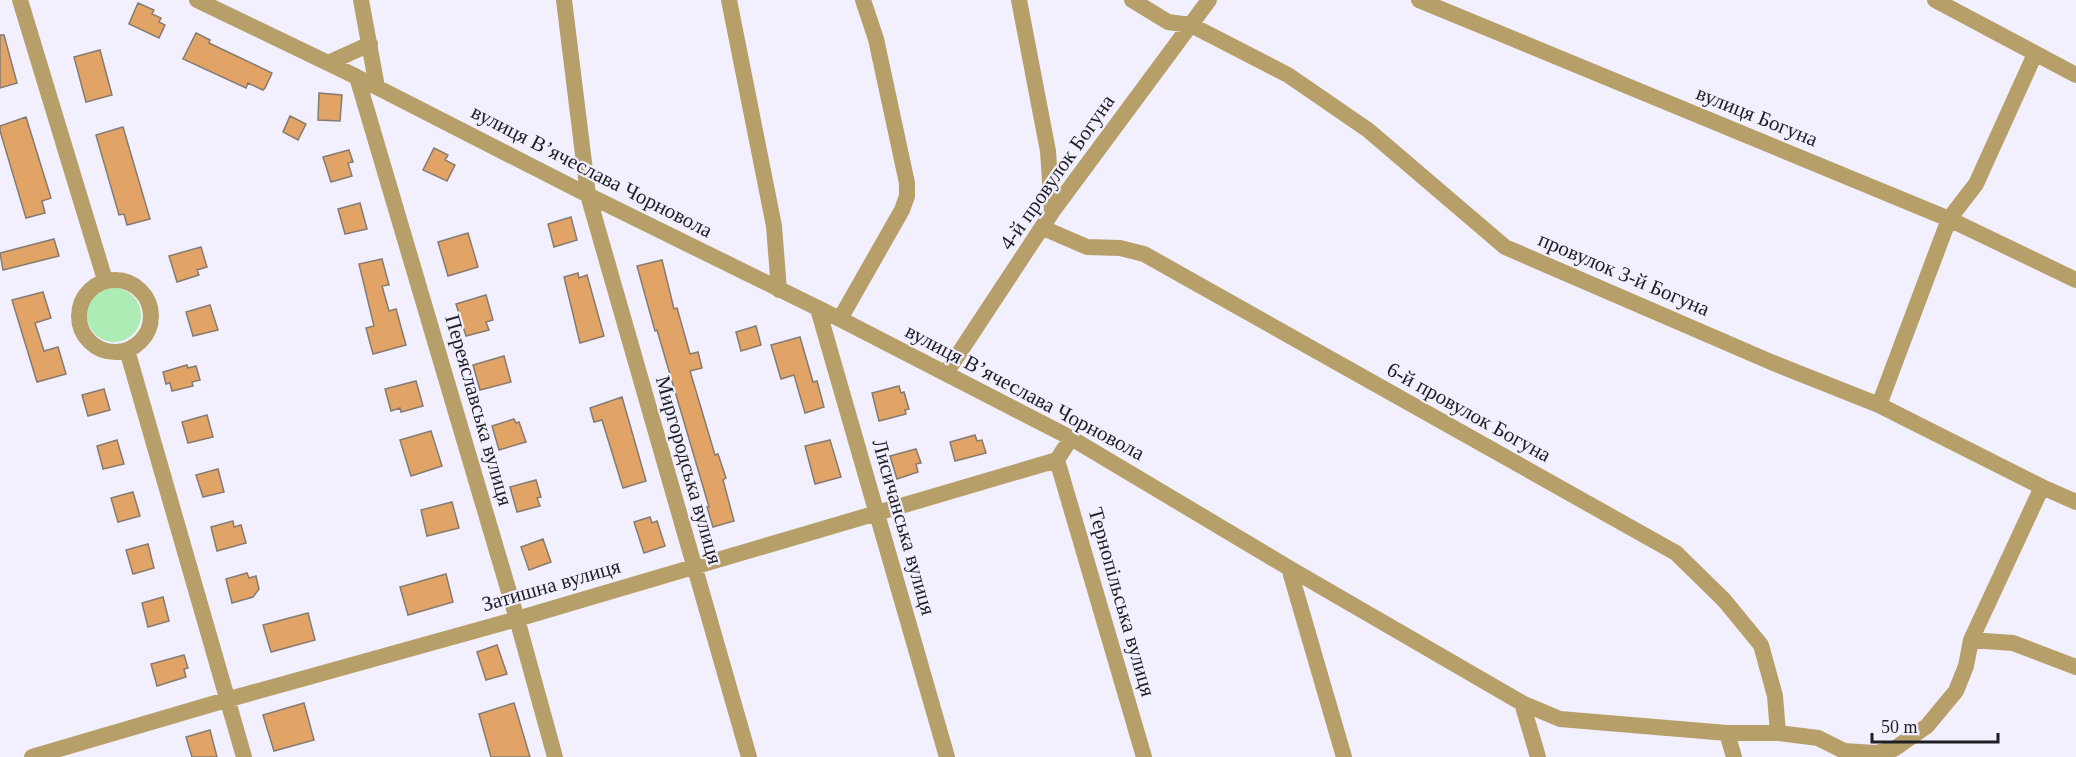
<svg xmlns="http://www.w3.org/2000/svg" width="2076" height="757" viewBox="0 0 2076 757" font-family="'Times New Roman',serif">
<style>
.green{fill:#aeecb5}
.building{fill:#e2a466;stroke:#867b71;stroke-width:1.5}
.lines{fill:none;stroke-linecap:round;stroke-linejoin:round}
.minor{stroke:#b79f6a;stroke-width:16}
.labels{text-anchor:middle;stroke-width:4.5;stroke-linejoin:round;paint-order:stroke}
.street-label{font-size:21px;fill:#1f1e23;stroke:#f2f0fe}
</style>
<rect width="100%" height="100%" fill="#f2f0fe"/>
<path class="green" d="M87 315a27 27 0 1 1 54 0a27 27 0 1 1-54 0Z"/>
<path class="building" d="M138,3L154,10L152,14L161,18L159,22L165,25L159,38L129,24Z
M196,33L210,40L209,43L272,73L265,88L263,90L248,83L246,88L183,59Z
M0,35H4L17,83L0,88Z
M100,50L112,95L86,102L74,57Z
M319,93L342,95L340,121L318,120Z
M290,116L306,124L298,140L283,132Z
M26,117L51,198L42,201L45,213L26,218L0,131V126Z
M123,127L150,219L127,225L124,214L119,215L96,135Z
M434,148L448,155L445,160L455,165L447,181L423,170Z
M349,150L353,162L348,163L352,176L331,182L323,157Z
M360,203L367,229L345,234L338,209Z
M571,217L577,240L554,247L548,224Z
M468,233L478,267L448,276L438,242Z
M54,239L59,256L3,270L0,253Z
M201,247L207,267L197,270L199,275L177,282L169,256Z
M382,259L389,285L382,286L389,311L396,309L406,345L373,354L366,328L374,326L359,264Z
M662,260L674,309L677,308L690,354L698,352L702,368L690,371L715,455L718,454L726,478L723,480L734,521L713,527L707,507H709L657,330L655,331L637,266Z
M578,273L579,278L587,275L604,336L580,343L564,277Z
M43,292L51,318L35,323L44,351L58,347L66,374L37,382L12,300Z
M486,295L493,320L486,322L489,330L466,336L456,304Z
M210,305L218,330L193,336L186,312Z
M756,326L761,345L741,351L736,332Z
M800,337L813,382L817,381L824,407L805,413L794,375L781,379L771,345Z
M504,356L511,382L480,390L473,365Z
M187,365L188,368L196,366L200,380L192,382L193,386L172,391L170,383L166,384L163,372Z
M416,381L423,406L401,412L400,408L391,411L385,389Z
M899,386L901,393L904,392L909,409L905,410L906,414L879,421L872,393Z
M104,389L110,410L88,416L82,395Z
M622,397L646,481L623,488L602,420L594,422L590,408Z
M207,415L213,437L188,443L182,422Z
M514,419L516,423L519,422L526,442L499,450L492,426Z
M431,431L442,466L411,476L400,440Z
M975,435L977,441L982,440L986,453L955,461L950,442Z
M117,440L124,464L103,469L97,446Z
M830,440L841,477L815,484L805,446Z
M916,449L921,463L916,464L918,472L897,479L890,456Z
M218,469L224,492L203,497L196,475Z
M536,480L541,497L537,498L540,506L517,512L510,487Z
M133,492L140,516L118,522L111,498Z
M452,502L459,528L427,536L421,510Z
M650,517L652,523L657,521L665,546L644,553L634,522Z
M233,521L234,527L241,525L246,543L217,551L211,527Z
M543,539L551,562L529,570L521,547Z
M148,544L154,568L133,574L126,550Z
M247,573L249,578L256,576L259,589L253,597L232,603L226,579Z
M446,574L453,602L408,615L400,587Z
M163,597L169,621L148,627L142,603Z
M308,613L315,640L271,652L263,625Z
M497,645L507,674L486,680L477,652Z
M184,655L188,668L184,669L186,677L157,686L151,664Z
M304,703L314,740L274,751L263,715Z
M514,703L530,757H491L479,714Z
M210,730L217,757H192L186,737Z"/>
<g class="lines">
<path class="minor" d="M20,0L105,280
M197,0L357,77L588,195L840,319L1071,438L1289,568L1522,703L1560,719L1727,733H1778L1818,738L1844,751L1875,753L1894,749L1927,726L1956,691L1966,666L1971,640L2042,487
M361,0L377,87
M564,0L588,195L749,757
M729,0L774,226L779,290
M1019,0L1048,151L1052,212
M1132,0L1168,22L1191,25L1288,75L1368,130L1505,247L1771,362L1879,405L2042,487L2076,502
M1419,0L1949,219L2076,280
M1935,0L2076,75
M328,63L370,44
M357,77L517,619L555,757
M1043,228L1087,247L1120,248L1144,254L1676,553L1724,600L1761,645L1775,696L1778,733
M79 316a36 36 0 1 1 72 0a36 36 0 1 1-72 0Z
M818,309L947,757
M840,319L902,210L907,196V183L876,39L863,0
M127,350L244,757
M946,373L1052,212L1209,0
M1879,405L1949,219L1976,184L2035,54
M1057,460L1144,757
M1289,568L1344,757
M1971,640L2013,643L2076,667
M1522,703L1538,757
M1727,733L1734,757
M32,757L226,700L517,619L1057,460L1071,438"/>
</g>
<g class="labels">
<g class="street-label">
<text transform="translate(1757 116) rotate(22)" y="7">вулиця Богуна</text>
<text transform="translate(592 171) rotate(27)" y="7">вулиця Вʼячеслава Чорновола</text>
<text transform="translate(1057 172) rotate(-55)" y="7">4-й провулок Богуна</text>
<text transform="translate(1624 274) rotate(23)" y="7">провулок 3-й Богуна</text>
<text transform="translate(1025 392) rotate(28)" y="7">вулиця Вʼячеслава Чорновола</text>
<text transform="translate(479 410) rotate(74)" y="7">Переяславська вулиця</text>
<text transform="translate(1469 412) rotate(29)" y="7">6-й провулок Богуна</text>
<text transform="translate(689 470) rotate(74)" y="7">Миргородська вулиця</text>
<text transform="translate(904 527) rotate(74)" y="7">Лисичанська вулиця</text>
<text transform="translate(551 585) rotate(-16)" y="7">Затишна вулиця</text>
<text transform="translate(1122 602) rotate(74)" y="7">Тернопільська вулиця</text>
</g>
</g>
<path d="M1872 733v9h126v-9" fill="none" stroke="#1f1e23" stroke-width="3"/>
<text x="1881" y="733" font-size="18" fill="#1f1e23" stroke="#f2f0fe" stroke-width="4.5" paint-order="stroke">50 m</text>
</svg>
